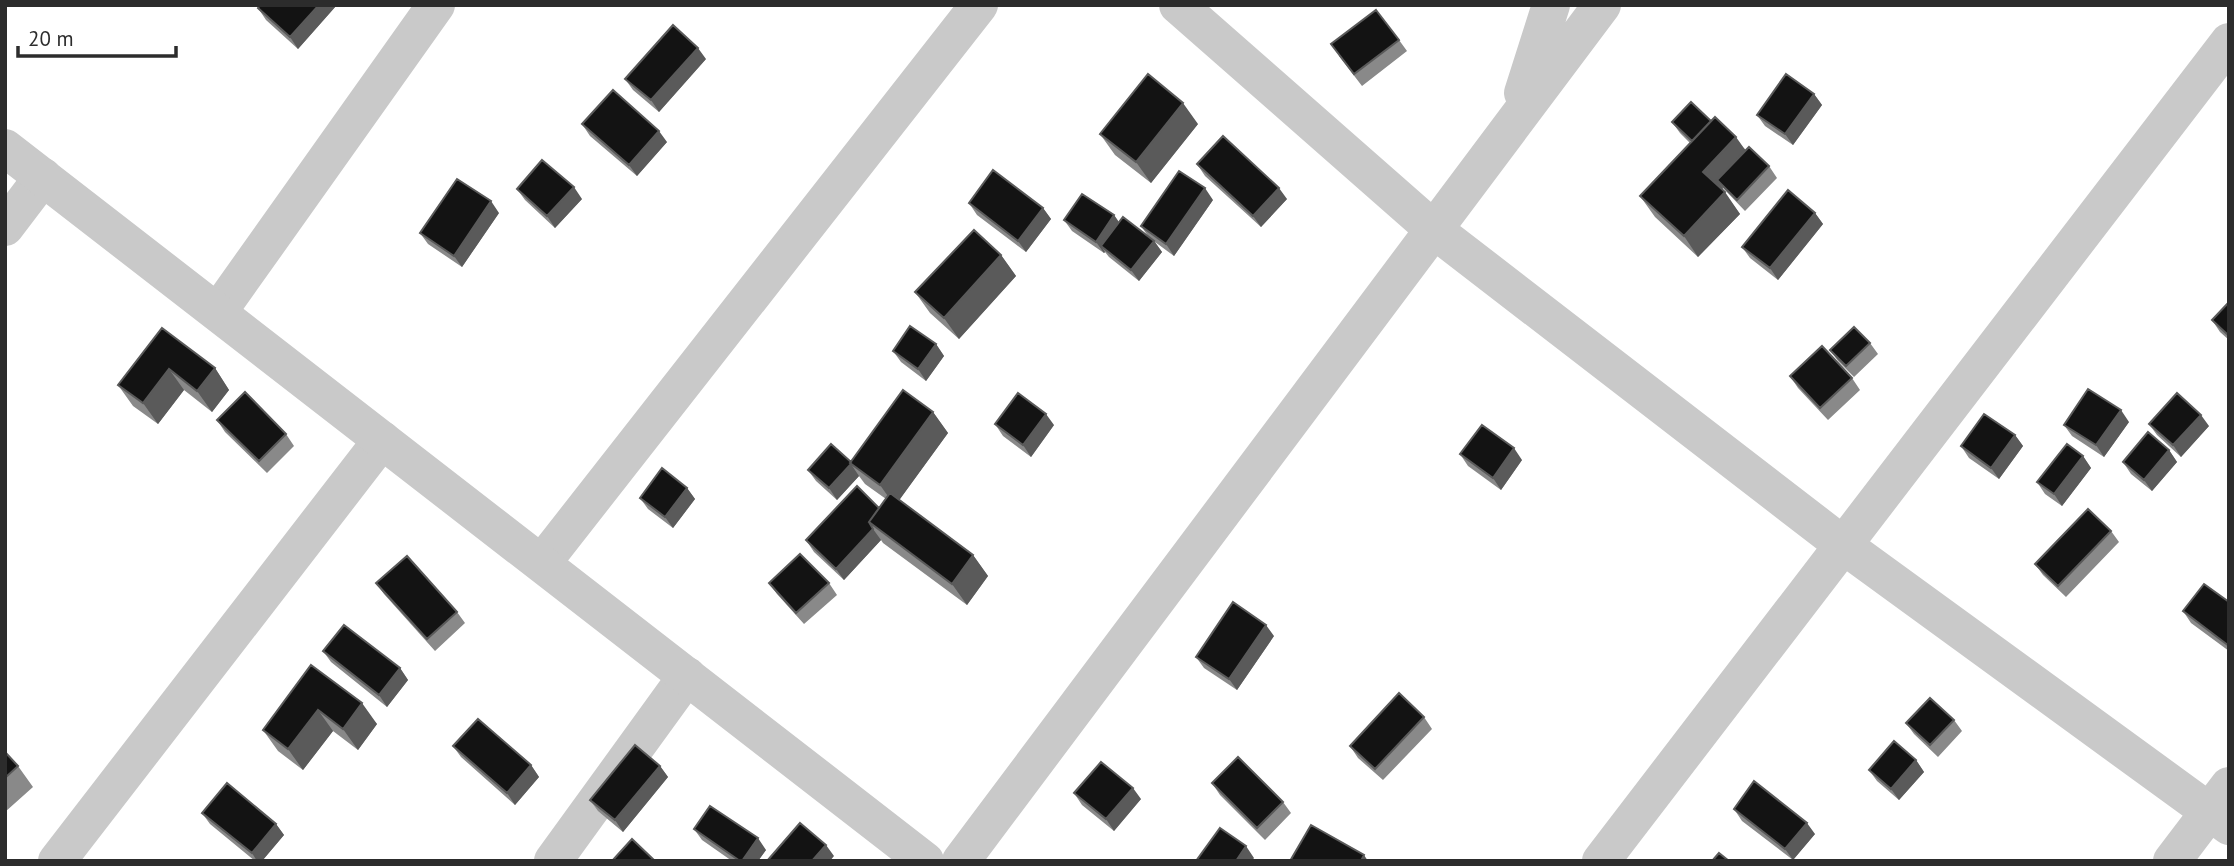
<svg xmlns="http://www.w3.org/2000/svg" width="2234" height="866" viewBox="0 0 2234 866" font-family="'PT Sans',sans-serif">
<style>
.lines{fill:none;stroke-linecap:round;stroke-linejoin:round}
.minor{stroke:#c9c9c9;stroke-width:38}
.tertiary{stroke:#c9c9c9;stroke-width:38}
.wall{fill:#898989}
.shaded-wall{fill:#5a5a5a}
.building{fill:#131313;stroke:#5a5a5a;stroke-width:2}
</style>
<rect width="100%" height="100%" fill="#fff"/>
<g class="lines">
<path class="minor" d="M1178,5L1433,229L1843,545L2229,826
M1523,93L1551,5
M5,227L43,177
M218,312L436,5
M542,563L979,5
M57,861L382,440
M553,861L687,676
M961,861L1602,5
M1601,861L2229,42
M2172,861L2229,786"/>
<path class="tertiary" d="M5,148L925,861"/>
</g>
<path class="wall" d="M336,6L298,49L266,20L258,8Z
M1399,40L1407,51L1362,86L1339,56Z
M706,59L659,112L633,90L625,79Z
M1814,94L1822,105L1793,145L1765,126L1757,115Z
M1711,121L1746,150L1769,166L1777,178L1745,211L1723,188L1722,190L1740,214L1698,257L1655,217L1640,196L1690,143L1680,133L1672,122Z
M582,124L667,142L637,176L590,136Z
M1198,124L1151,183L1115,155L1100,134Z
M1197,164L1287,199L1261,227L1205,176Z
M517,189L582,199L555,228L525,200Z
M1213,200L1174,256L1155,242L1162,252L1139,281L1109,257L1105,252L1104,253L1072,231L1064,220L1114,215L1119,222L1148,236L1141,226Z
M969,203L1043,208L1051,219L1026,252L977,215Z
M499,213L462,267L428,244L420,233Z
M1815,213L1823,224L1778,280L1750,258L1742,247Z
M1001,255L1016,276L959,339L930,313L915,292Z
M2229,302V340L2220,332L2212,320Z
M162,328L215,368L229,390L212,412L184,390L158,424L133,406L118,385Z
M1870,343L1878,354L1854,377L1838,361L1830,350Z
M936,344L944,356L926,381L901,362L893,351Z
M1790,376L1852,378L1860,390L1828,420L1798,388Z
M933,412L948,433L899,500L973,555L988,576L967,605L883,543L881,540L844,580L814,552L806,540L879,508L886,499L865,484L859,476L837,500L816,481L808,470L851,462Z
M217,420L286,434L294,446L267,473L225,432Z
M2129,422L2104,457L2072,436L2064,425Z
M995,424L1054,425L1031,457L1003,436Z
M2149,424L2209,426L2181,457L2157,435Z
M2015,435L2023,446L1999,479L1969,458L1961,446Z
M2169,450L2177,462L2152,491L2131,474L2123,462Z
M1460,454L1522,460L1501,490L1468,466Z
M2083,456L2091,468L2062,506L2045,494L2037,482Z
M687,488L695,499L673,528L648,509L640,498Z
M2111,531L2119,542L2066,597L2043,575L2035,564Z
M376,583L457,612L465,623L435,651L384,594Z
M769,583H829L837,595L804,624L777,594Z
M2229,602V651L2191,623L2183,611Z
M1274,636L1237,690L1204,668L1196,657Z
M323,651L400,668L408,680L387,707L331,662Z
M311,665L377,724L358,750L333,731L303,770L278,751L263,730Z
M1424,717L1432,729L1383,780L1358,758L1350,746Z
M1954,720L1962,731L1938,757L1914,734L1906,723Z
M453,746L531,765L539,777L515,805L461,757Z
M5,752L18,766L33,787L5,812Z
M1916,760L1924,772L1899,800L1877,781L1869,770Z
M660,766L668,777L623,832L598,811L590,800Z
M1212,783L1283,802L1291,813L1265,840L1220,795Z
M1074,793L1141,799L1114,831L1082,805Z
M1734,809L1815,834L1793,860L1742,821Z
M202,813L276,824L284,835L262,861H255L210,824Z
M694,829L766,850L758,861H732L702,840Z"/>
<path class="shaded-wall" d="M319,5H335L336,6L298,49L290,37Z
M698,48L706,59L659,112L651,100Z
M1814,94L1822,105L1793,145L1785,134Z
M1183,103L1198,124L1151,183L1136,162Z
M659,131L667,142L637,176L629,165Z
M1736,137L1751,158L1717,180L1723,188L1718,193L1703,172Z
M574,187L582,199L555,228L547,216Z
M1205,188L1213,200L1174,256L1166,244Z
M1279,188L1287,199L1261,227L1253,216Z
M1725,192L1740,214L1698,257L1684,236Z
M491,201L499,213L462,267L454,256Z
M1043,208L1051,219L1026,252L1018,241Z
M1815,213L1823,224L1778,280L1770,268Z
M1114,215L1122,227L1101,246L1105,252L1104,253L1096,242Z
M1154,241L1162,252L1139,281L1131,270Z
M1001,255L1016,276L959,339L944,318Z
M936,344L944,356L926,381L918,369Z
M215,368L229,390L212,412L197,391Z
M169,369L184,390L158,424L143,403Z
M2121,410L2129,422L2104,457L2096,445Z
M933,412L948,433L895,506L880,485Z
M1046,414L1054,425L1031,457L1023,445Z
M2201,415L2209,426L2181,457L2173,445Z
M2015,435L2023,446L1999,479L1991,468Z
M1514,448L1522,460L1501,490L1493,478Z
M2169,450L2177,462L2152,491L2144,480Z
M2083,456L2091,468L2062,506L2054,494Z
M851,464L859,476L837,500L829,488Z
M687,488L695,499L673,528L665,517Z
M873,529L881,540L844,580L836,569Z
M973,555L988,576L967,605L952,584Z
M1266,625L1274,636L1237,690L1229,679Z
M400,668L408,680L387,707L379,695Z
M362,703L377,724L358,750L343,729Z
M318,710L333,731L303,770L288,749Z
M1916,760L1924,772L1899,800L1891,789Z
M531,765L539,777L515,805L507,793Z
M660,766L668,777L623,832L615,820Z
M1133,788L1141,799L1114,831L1106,819Z
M1807,823L1815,834L1793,860L1785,849Z
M276,824L284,835L262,861H257L252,853Z
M758,838L766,850L758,861H742Z
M826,845L834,856L830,861H812Z
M1246,846L1254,858L1252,861H1236Z
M1364,855L1368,861H1361Z"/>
<path class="building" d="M260,5H319L290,37L258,8Z
M1376,10L1399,40L1354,74L1331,44Z
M673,25L698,48L651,100L625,79Z
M1148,74L1183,103L1136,162L1100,134Z
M1786,74L1814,94L1785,134L1757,115Z
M613,90L659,131L629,165L582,124Z
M1691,102L1711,121L1692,141L1672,122Z
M1715,117L1736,137L1703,172L1725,192L1684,236L1640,196Z
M1223,136L1279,188L1253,216L1197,164Z
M1749,147L1769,166L1737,200L1717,180Z
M542,160L574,187L547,216L517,189Z
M993,170L1043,208L1018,241L969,203Z
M1179,171L1205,188L1166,244L1141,226Z
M457,179L491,201L454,256L420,233Z
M1788,190L1815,213L1770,268L1742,247Z
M1082,194L1114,215L1096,242L1064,220Z
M1123,217L1154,241L1131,270L1101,246Z
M974,230L1001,255L944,318L915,292Z
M2229,302V336L2212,320Z
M910,326L936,344L918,369L893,351Z
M1854,327L1870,343L1846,366L1830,350Z
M162,328L215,368L197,391L169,369L143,403L118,385Z
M1822,346L1852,378L1820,408L1790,376Z
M2088,389L2121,410L2096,445L2064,425Z
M903,390L933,412L880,485L850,463Z
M245,392L286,434L259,461L217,420Z
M1018,393L1046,414L1023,445L995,424Z
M2177,393L2201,415L2173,445L2149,424Z
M1984,414L2015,435L1991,468L1961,446Z
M1482,425L1514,448L1493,478L1460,454Z
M2148,432L2169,450L2144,480L2123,462Z
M831,444L851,462L850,463L851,464L829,488L808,470Z
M2067,444L2083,456L2054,494L2037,482Z
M662,468L687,488L665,517L640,498Z
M857,486L879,508L869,522L873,529L836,569L806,540Z
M890,493L973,555L952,584L869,522Z
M2088,509L2111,531L2058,586L2035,564Z
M800,554L829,583L796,613L769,583Z
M407,556L457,612L427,639L376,583Z
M2204,584L2229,602V646L2183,611Z
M1233,602L1266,625L1229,679L1196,657Z
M344,625L400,668L379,695L323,651Z
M311,665L362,703L343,729L318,710L288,749L263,730Z
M1399,693L1424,717L1375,769L1350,746Z
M1930,698L1954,720L1930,745L1906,723Z
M478,719L531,765L507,793L453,746Z
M1894,741L1916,760L1891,789L1869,770Z
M635,745L660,766L615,820L590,800Z
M5,752L18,766L5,778Z
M1238,757L1283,802L1257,828L1212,783Z
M1101,762L1133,788L1106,819L1074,793Z
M1754,781L1807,823L1785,849L1734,809Z
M227,783L276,824L252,853L202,813Z
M710,806L758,838L742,861H740L694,829Z
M800,823L826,845L812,861H767Z
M1311,825L1364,855L1361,861H1290Z
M1220,828L1246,846L1236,861H1196Z
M632,839L655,861H612Z
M1719,853L1729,861H1712Z"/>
<rect width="2234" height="866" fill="none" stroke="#2c2c2c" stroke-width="14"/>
<path d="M18 46v10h158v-10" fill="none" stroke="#2c2c2c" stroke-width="3.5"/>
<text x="28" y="46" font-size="21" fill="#2c2c2c" stroke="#ffffff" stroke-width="5" paint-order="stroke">20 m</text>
</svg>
